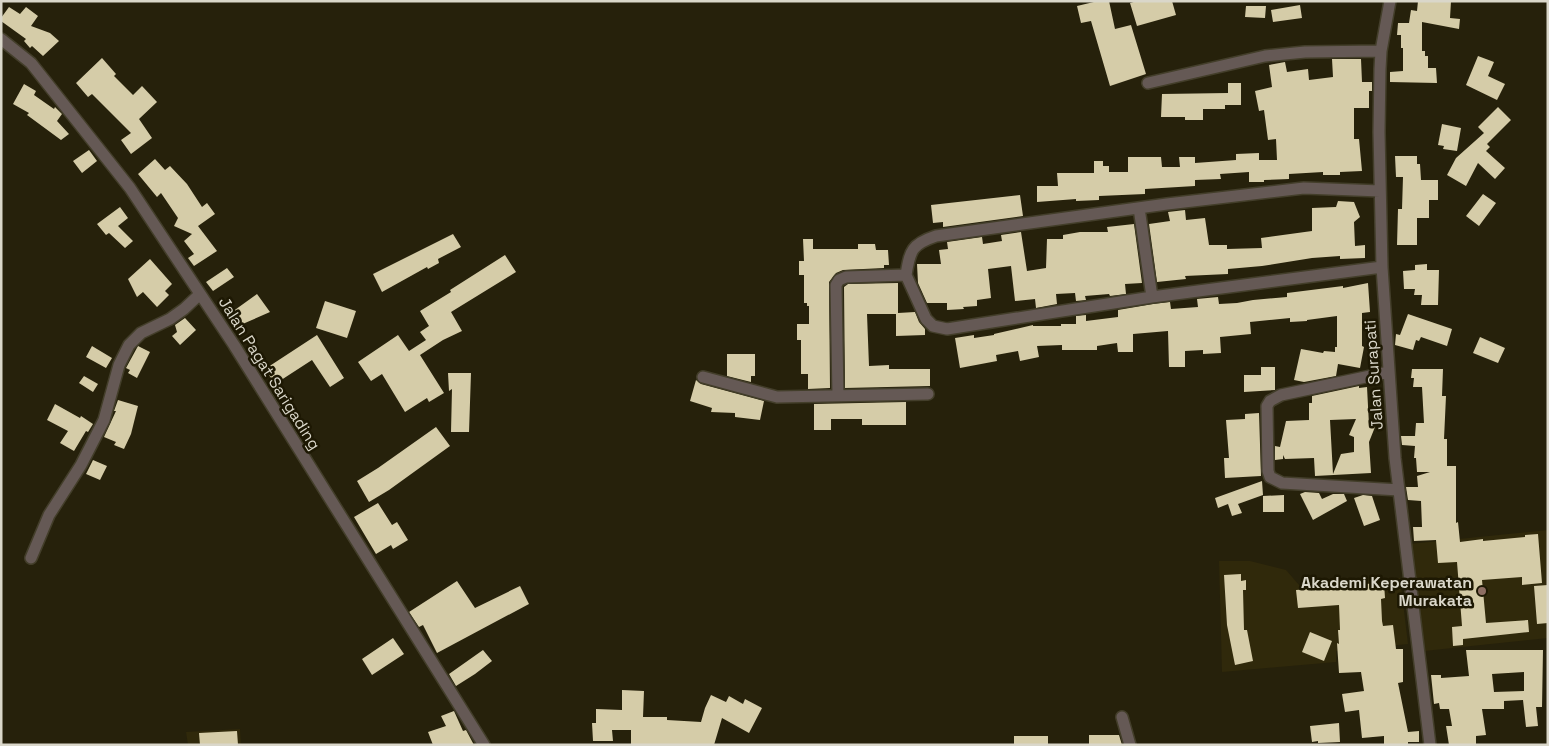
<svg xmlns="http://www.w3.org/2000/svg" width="1549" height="746" viewBox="0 0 1549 746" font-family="'Space Grotesk',sans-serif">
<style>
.built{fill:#30290b}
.building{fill:#d5cca8;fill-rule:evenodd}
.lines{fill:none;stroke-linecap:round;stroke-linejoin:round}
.minor-casing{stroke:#433e2a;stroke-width:14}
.minor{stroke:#655955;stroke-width:11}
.education-dot{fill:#8d6e63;stroke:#1d1803;stroke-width:2}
.labels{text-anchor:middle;stroke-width:5;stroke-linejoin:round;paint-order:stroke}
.street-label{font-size:16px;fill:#dad7ca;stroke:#1d1803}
.poi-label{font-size:16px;font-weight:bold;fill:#dad7ca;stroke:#1d1803;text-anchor:end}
</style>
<rect width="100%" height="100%" fill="#26210b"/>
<path class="built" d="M1548,530V638L1424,651L1409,544Z
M1219,561H1250L1286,570L1299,585L1400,578L1408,644L1336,651V662L1222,672Z
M240,729L241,745H188L186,732Z"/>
<path class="building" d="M1098,1H1109L1115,29L1131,25L1146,74L1110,86L1091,21L1081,23L1077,6Z
M1137,1H1172L1176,15L1137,26L1130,3Z
M1418,1H1451L1450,18L1460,19L1459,29L1422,22V51H1425V56H1428V68H1436L1437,83L1390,82V72L1403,71V48H1401V35H1397L1398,23H1409L1411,10L1417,11Z
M1300,5L1302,18L1273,22L1271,10Z
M1246,6H1266L1265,18L1245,17Z
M9,7L20,14L26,7L38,16L31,26L50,33L59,41L43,56L32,46L30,48L24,41L26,39L1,21V18Z
M1478,56L1494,62L1488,76L1505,84L1497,100L1466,85Z
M102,58L116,74L114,76L133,95L142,86L157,102L139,119L152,138L131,154L121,140L131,133L92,94L88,97L76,83Z
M1332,59H1361L1362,82H1372V91H1369V108H1354V139H1359L1362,171L1340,172V175H1323V172L1289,174V179L1264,180V182H1249V172L1220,174L1221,179L1195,180V186L1145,189V194L1099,196V200L1076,201V199L1037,202V186H1058L1057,173H1094V161H1103V166H1109V172H1128V157H1161L1162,167H1180L1179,157H1195V163L1236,160V154L1259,153V160H1277L1276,139L1268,140L1264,110L1259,111L1255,91L1272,87L1269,65L1285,62L1287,72L1308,69L1309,80L1333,77Z
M1228,83H1241V105H1225V109H1203V120H1185V117H1161L1162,94L1228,93Z
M24,84L36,91L34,95L54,109L55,107L62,114L57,121L69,134L61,140L27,115L29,113L13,104Z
M1498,107L1511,120L1487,144L1490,147L1486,151L1505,168L1495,179L1478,163L1466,186L1447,175L1456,158L1484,133L1478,127Z
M1442,124L1461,128L1457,151L1443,149L1444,146L1438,145Z
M89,150L97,161L82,173L73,161Z
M1395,156H1417V164H1420L1421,180H1438V200H1429V218H1417V245H1397L1398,209H1402L1403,177H1396Z
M155,159L165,170L170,166L187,184L202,207L207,203L215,214L198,226L217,251L194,266L188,258L194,254L184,241L192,234L174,226L178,218L161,193L157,197L138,174Z
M1483,194L1496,203L1479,226L1466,216Z
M1020,195L1023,216L943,227V222L933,223L931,205Z
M1338,201L1354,202L1360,217L1354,222L1355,246L1365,245V258L1340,259V256L1312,258L1262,266L1228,269V274L1185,276L1186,279L1157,282L1149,224L1170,221L1168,212L1185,210L1186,220L1205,218L1209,245H1227V249L1262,248L1261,238L1312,231V208L1336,207Z
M120,207L128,218L118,226L133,241L125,248L109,233L106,235L97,224Z
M1134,224L1142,283L1125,284L1126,294L1110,296L1109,294L1085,296L1086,300L1076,301L1075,293L1056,294L1057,304L1036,308L1035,299L1015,301L1011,266L988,269L991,298L977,300V306L963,307L964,309L947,310V303H927L918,283L917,264H941L939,250L948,249L947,242L982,237L983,244L1002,241L1001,235L1021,232L1027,271L1046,268L1047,239H1063V235L1080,232H1108L1107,227Z
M453,234L461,247L438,259L439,263L428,269L427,267L382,292L373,274Z
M803,239H813V249H858V244H875L876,250H888L889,265H884V268L843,270L836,273L829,282L830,388L808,389V374H801V340H797V324H809V306H807V303H804V275H799V261H804Z
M505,255L516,272L451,312L462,331L443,340L420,355L444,393L429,402L427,398L405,412L382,374L371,381L358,362L398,335L409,351L426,340L420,332L429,326L420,311L451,292L450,290Z
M150,259L172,284L165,291L169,295L157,307L143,292L137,297L128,279Z
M1427,264V270H1439L1438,305H1421L1422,295H1414L1415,289H1404L1403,271L1415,270V265Z
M227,268L234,277L213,291L206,282Z
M898,283V313L915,312L919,322L925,329V335L896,336V314H867L869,366L889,365V369H930V386L845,388L844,287L848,284Z
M1368,283L1370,312L1362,313V346L1364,347L1360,368L1338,364L1336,376L1304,382L1294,380L1301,349L1323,353L1324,351L1335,352V347H1337V316L1307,320V321L1290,322V318L1250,322L1251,334L1220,337L1221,353L1203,354V350L1185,351V367H1169L1168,331L1133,334V352H1118L1117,343L1097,346V350H1062V345L1037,346L1039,357L1020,361L1018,351L996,355L997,361L960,368L955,338L974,335V338L994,335V334L1033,325V326H1061V324H1076V316L1086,315V321L1118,317V310L1153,304L1170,302L1171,309L1198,307L1197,299L1218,297L1219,304L1237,303L1253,300L1287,297V293L1343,286V288Z
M257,294L270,312L238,326L232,312Z
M325,301L356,311L347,338L316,328Z
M1408,314L1452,329L1447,346L1421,337L1419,341L1416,340L1413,350L1395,345L1396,334L1400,335Z
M185,318L196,330L180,345L172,336L177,332L175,325Z
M317,335L344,378L330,387L312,360L275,384L265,369Z
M1480,337L1505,348L1498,363L1473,353Z
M92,346L112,358L106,368L86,357Z
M138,346L150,352L137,378L128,373L130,370L126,368Z
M727,354H755V376H751V382L727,376Z
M1261,367H1275V390L1244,392V375H1261Z
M1412,369H1443L1442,396H1446L1444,439H1447V466H1456V523L1458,522L1460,542L1483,539V541L1525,537V535L1538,534L1542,583L1522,585V577L1482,580L1486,623L1528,620L1529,632L1463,639V645L1453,646L1452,627L1462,626L1457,562L1438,563L1436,540L1414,541L1413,527H1422L1421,501L1408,500L1406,487H1418L1417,476L1430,472H1417L1416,458H1414L1415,446L1402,445L1401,436H1415L1416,423H1424L1422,387H1413L1414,378H1411Z
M448,373H471L469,432H451L452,389L449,391Z
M84,376L98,384L93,392L79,383Z
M696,380L701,384L764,401L760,420L735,417V413L711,412L712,408L690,401Z
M1359,386V388L1367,387L1369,425L1375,427L1369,442L1371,473L1315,476L1314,458L1285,459L1283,455V459L1275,460V422V446L1280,447L1286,421L1309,420V403H1312V396ZM1356,419L1349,435L1354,437V452L1341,454L1333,474L1330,420Z
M118,400L138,406L131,434L124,449L114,445L116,442L104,437L116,411H114Z
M906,402V425H862V419H831V430H814V404Z
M55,404L80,418L81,416L93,424L88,432L86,431L74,451L60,443L68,431L47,420Z
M1259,413L1261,476L1225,478L1224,458H1229L1226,420L1245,419V414Z
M436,427L450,446L389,490L369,502L357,481L378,468Z
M93,460L107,466L100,480L86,474Z
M1262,481L1263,495L1238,504L1242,513L1232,516L1228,504L1218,508L1215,498Z
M1305,492L1319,493L1322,499L1333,494H1344L1347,501L1313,520L1300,494Z
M1284,495V512H1263V496Z
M1363,495L1372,496L1380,520L1364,526L1354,498Z
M378,503L392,525L397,522L408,540L393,549L391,545L376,554L354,517Z
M1241,574V581L1246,580V590H1243L1244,630H1247L1253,661L1235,665L1227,625L1224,575Z
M457,581L475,608L520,586L529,604L437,653L423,625L419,627L409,612Z
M1384,583L1385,598L1381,599L1382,621L1383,626L1393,625L1396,649H1403V682L1398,683L1408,732L1419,731V742H1408V745H1384V736L1362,738L1359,710L1345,712L1342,694L1364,691L1361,672L1339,673L1337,643L1339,644L1338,630H1340L1339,605L1298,608L1296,590L1323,588V586Z
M1548,585V623L1537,624L1534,586Z
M1310,632L1332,641L1324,661L1302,652Z
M393,638L404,654L372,675L362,659Z
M483,650L492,661L475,674L456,686L449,674Z
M1466,650H1543L1542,707H1536L1538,726L1526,727L1523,700L1504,701V709H1482L1486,735L1476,736V745H1449L1446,726H1452L1449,709H1440L1439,703L1434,704L1431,675H1441V678L1469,676ZM1524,672V691L1494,692L1492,674Z
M622,690L644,691L643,717H667V720L701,722L705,708L711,695L726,702L729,696L743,704L745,699L762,708L749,733L722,718L714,745H631V730H612L613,741H593L592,723H596V709L622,710Z
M454,711L463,731L466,730L474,745H433L428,732L446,726L441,716Z
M1339,723L1340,742L1318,743V741L1312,742L1310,726Z
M237,731L238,745H200L199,733Z
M1089,735H1119L1122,745H1089Z
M1014,736H1048V745H1014Z"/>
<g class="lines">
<defs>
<path id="minor" d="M1390,1L1381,51L1380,69L1379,132L1382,267L1395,458L1430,745
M1,39L31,63L130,188L234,345L484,745
M1148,83L1265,56L1305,52L1381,51
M1139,208L1152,297
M906,275L926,319L933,326L947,329L1152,297L1382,267
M1389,372L1281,395L1270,401L1267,406L1268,471L1270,477L1282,483L1399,490
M703,377L777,397L928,394
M838,396L836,285L839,280L846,277L906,275C910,250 912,244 936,236L1167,204L1304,188L1380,191
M31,558L49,515L81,465L104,420L119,365L129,345L141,333L170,319L184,309L200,294
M1122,717L1130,745"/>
</defs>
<use href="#minor" class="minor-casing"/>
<use href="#minor" class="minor"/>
</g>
<circle class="education-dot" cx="1482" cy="591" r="5"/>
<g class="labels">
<g class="street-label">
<text transform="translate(270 373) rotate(58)" y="6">Jalan Pagat Sarigading</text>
<text transform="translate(1373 375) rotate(-94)" y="6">Jalan Surapati</text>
</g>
<g class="poi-label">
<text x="1472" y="588">Akademi Keperawatan<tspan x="1472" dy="18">Murakata</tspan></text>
</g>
</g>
<rect width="1549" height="746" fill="none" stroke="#dad7ca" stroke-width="5"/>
</svg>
